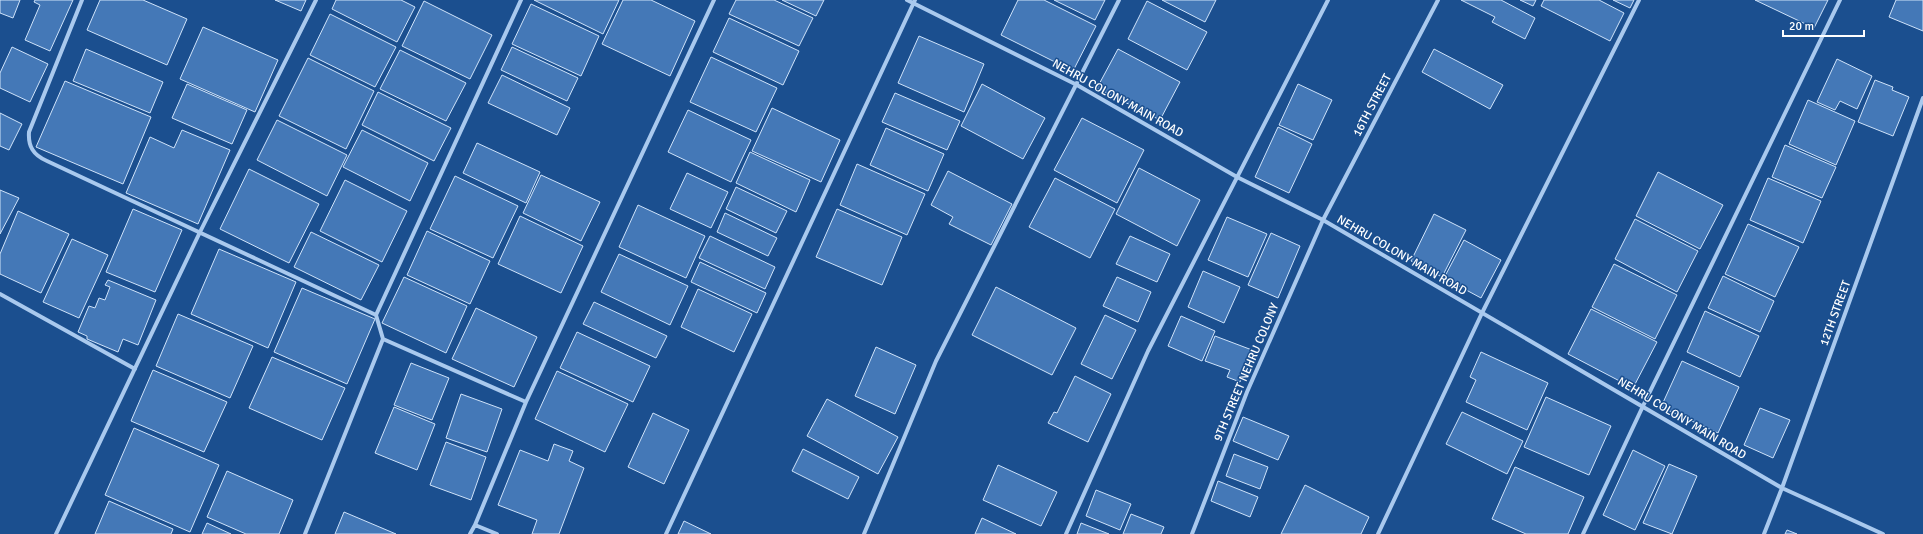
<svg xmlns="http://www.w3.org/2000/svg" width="1923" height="534" viewBox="0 0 1923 534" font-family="Signika,sans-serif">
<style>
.building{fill:#4478b7;stroke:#cfe3fa}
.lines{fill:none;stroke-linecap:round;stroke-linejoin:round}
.minor{stroke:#a9c9ee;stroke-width:4}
.labels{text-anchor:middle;stroke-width:3;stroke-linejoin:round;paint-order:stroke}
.street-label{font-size:12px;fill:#fff;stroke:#1b4f8f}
</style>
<rect width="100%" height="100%" fill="#1b4f8f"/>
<path class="building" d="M0,0H20L13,18L0,13Z
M35,0H73L50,51L25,40L40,5L34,2Z
M100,0H143L187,19L167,65L87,30Z
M275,0H306L301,11Z
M336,0H401L415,7L397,42L332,9Z
M534,0H619L603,34Z
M623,0H651L695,21L670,76L602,44Z
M736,0H774L813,18L799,46L729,14Z
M782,0H824L816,16Z
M1018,0H1044L1096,26L1073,71L1001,35Z
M1054,0H1105L1095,20Z
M1162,0H1216L1205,22Z
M1461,0H1501L1535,18L1525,39L1492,22L1495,17Z
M1520,0H1536L1533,6Z
M1544,0H1599L1624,13L1610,41L1541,6Z
M1613,0H1634L1630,8Z
M1755,0H1828L1814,28Z
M1896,0H1923V31L1889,17Z
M424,1L492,35L470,79L402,46Z
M1147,1L1207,32L1187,70L1128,39Z
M531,4L599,36L581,76L512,44Z
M330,14L396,47L375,87L310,55Z
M729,18L799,51L783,85L713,52Z
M203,27L278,60L255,112L180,79Z
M919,36L984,64L964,112L898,83Z
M12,47L48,64L30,102L0,88V73Z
M512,47L578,78L567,101L501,70Z
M86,49L163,82L150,113L73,81Z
M1118,49L1180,82L1160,120L1097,88Z
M1434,49L1503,85L1490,109L1422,72Z
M400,50L466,83L446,121L380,89Z
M711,57L777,88L756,132L690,102Z
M308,58L374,91L346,149L279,116Z
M1837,59L1872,76L1857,109L1840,101L1835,110L1817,102Z
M502,75L570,108L557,135L488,103Z
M1875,80L1893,87L1892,90L1909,97L1893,136L1858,122Z
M65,81L151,117L123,184L36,147Z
M187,84L247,110L232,144L172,118Z
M982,84L1045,118L1023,159L961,126Z
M1298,84L1332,100L1313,140L1279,125Z
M378,92L451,128L434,161L362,125Z
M895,93L960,121L947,150L882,122Z
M1808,100L1855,121L1836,165L1789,144Z
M772,108L840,140L821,182L752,151Z
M688,110L751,140L731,182L668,152Z
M0,113L22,124L9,150L0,146Z
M1082,118L1144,150L1117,203L1054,170Z
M277,120L347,155L327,196L257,160Z
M1278,127L1312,144L1289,193L1255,177Z
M886,128L944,154L928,191L870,165Z
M182,130L230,150L198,224L126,193L150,137L174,148Z
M362,130L428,163L410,201L343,167Z
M477,143L540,172L526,203L463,173Z
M1785,145L1836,167L1822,198L1772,177Z
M750,152L810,180L796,212L736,183Z
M857,164L925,194L907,235L840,205Z
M1139,168L1200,200L1177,246L1116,214Z
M249,169L319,204L289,263L220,229Z
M948,171L1012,204L991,245L949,224L953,217L931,205Z
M1658,172L1723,205L1700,249L1636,216Z
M687,173L728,192L711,228L670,209Z
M541,175L600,202L581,241L523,213Z
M455,176L518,206L493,258L430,229Z
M1055,178L1115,209L1090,258L1029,227Z
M1768,178L1821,201L1803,243L1750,220Z
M345,180L407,211L382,262L320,231Z
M736,187L787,211L776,233L726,209Z
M0,190L19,198L0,234Z
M638,205L705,236L686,278L619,247Z
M133,209L182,230L155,292L106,272Z
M837,209L902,237L882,285L816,257Z
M18,211L69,234L41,293L0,274V254Z
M725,213L777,238L768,256L717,232Z
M1434,214L1466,230L1442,277L1411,261Z
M520,216L583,246L561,293L498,264Z
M1227,217L1267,234L1248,277L1208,260Z
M1635,219L1698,251L1677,292L1615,259Z
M1748,224L1799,247L1775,297L1725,274Z
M427,231L490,261L470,304L407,275Z
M311,232L379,265L361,300L294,267Z
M1271,233L1300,246L1278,298L1248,285Z
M710,236L775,267L765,289L699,258Z
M1130,236L1170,254L1157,282L1116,264Z
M72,239L108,255L79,318L43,302Z
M1464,240L1501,260L1481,298L1444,278Z
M219,249L296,282L268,348L191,314Z
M619,254L688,286L670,325L601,292Z
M700,262L766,293L757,313L691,282Z
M1614,264L1677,295L1655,339L1592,307Z
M1203,271L1240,287L1224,323L1188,307Z
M1723,276L1774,301L1760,332L1708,308Z
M404,277L467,306L446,353L382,323Z
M1117,277L1151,292L1138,322L1103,306Z
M108,280L156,300L138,345L123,339L118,352L87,339V336L78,332L89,306L95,308L99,298L105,300L110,287L105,285Z
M996,287L1076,328L1052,375L972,335Z
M302,288L375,319L347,384L274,352Z
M698,289L752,314L734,352L681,327Z
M594,302L667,336L656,358L583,324Z
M476,308L537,337L514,387L452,359Z
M1591,309L1657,342L1633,388L1568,354Z
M1705,311L1759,336L1740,377L1687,352Z
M178,314L253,346L230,398L156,366Z
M1105,315L1136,330L1112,379L1081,364Z
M1181,316L1215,331L1202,361L1168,346Z
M577,332L650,366L633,402L560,368Z
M1215,336L1252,350L1240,382L1227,377L1230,370L1205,361Z
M876,347L916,365L895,414L855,396Z
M1481,352L1548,383L1527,430L1466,402L1476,380L1470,377Z
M272,357L345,388L322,440L249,408Z
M1682,361L1739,387L1718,433L1661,407Z
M411,363L449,378L432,420L394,405Z
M153,370L227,402L204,452L131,421Z
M557,371L628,404L605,452L535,419Z
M1075,376L1111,394L1088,442L1048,423L1054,412L1057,413Z
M461,394L502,409L487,452L446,438Z
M1546,397L1611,426L1589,475L1524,447Z
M827,399L898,437L878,474L807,436Z
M394,407L435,424L417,470L375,453Z
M1760,408L1790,420L1773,458L1744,445Z
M1462,412L1523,441L1507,474L1446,444Z
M653,413L689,430L664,484L628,467Z
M1243,417L1289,436L1278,460L1233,441Z
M134,428L219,465L190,532L105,495Z
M446,442L486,457L471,500L430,485Z
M554,444L573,451L569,461L584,468L559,534H532L537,520L498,505L520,450L548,461Z
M803,449L859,477L848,499L792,471Z
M1633,450L1665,466L1635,530L1603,515Z
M1234,454L1268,467L1260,489L1226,476Z
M1669,464L1697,476L1672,534L1643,523Z
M998,465L1057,492L1041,526L983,500Z
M1515,467L1584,497L1568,534H1526L1492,519Z
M227,471L293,500L279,534H246L207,517Z
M1218,481L1258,497L1250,517L1211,501Z
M1305,485L1369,517L1361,534H1281Z
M1096,490L1131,504L1120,530L1086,516Z
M109,501L173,529L171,534H95Z
M344,512L396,534H335Z
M1131,514L1164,527L1161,534H1123Z
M982,518L1016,534H975Z
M684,521L711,534H678Z
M207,523L231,534H202Z
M1081,523L1109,534H1077Z
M1787,530L1797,534H1785Z"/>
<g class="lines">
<path class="minor" d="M82,0L29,132C28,146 33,155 47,161L376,315L383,339L526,402L714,0
M907,0L1077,85L1237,177L1323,220L1782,488L1883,534
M0,294L135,369
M376,315L521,0
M56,534L200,232L316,0
M305,534L383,339
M470,534L475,525
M497,534L475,525L526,402
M666,534L915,0
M864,534L936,361L1119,0
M1066,534L1148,351L1328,0
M1192,534L1247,392L1323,220L1438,0
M1378,534L1482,313L1639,0
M1583,534L1643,406L1840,0
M1764,534L1782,488L1923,98"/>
</g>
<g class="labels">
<g class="street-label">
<text transform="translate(1118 98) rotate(29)" y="4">NEHRU COLONY MAIN ROAD</text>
<text transform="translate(1372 105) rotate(-62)" y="4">16TH STREET</text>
<text transform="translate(1402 255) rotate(30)" y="4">NEHRU COLONY MAIN ROAD</text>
<text transform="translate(1835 313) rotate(-70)" y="4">12TH STREET</text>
<text transform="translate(1246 372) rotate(-67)" y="4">9TH STREET NEHRU COLONY</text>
<text transform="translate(1682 418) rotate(31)" y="4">NEHRU COLONY MAIN ROAD</text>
</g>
</g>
<path d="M1783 30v6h81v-6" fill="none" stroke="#ffffff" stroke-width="2"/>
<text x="1789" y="30" font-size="12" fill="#ffffff" stroke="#1b4f8f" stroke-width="3" paint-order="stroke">20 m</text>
</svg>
